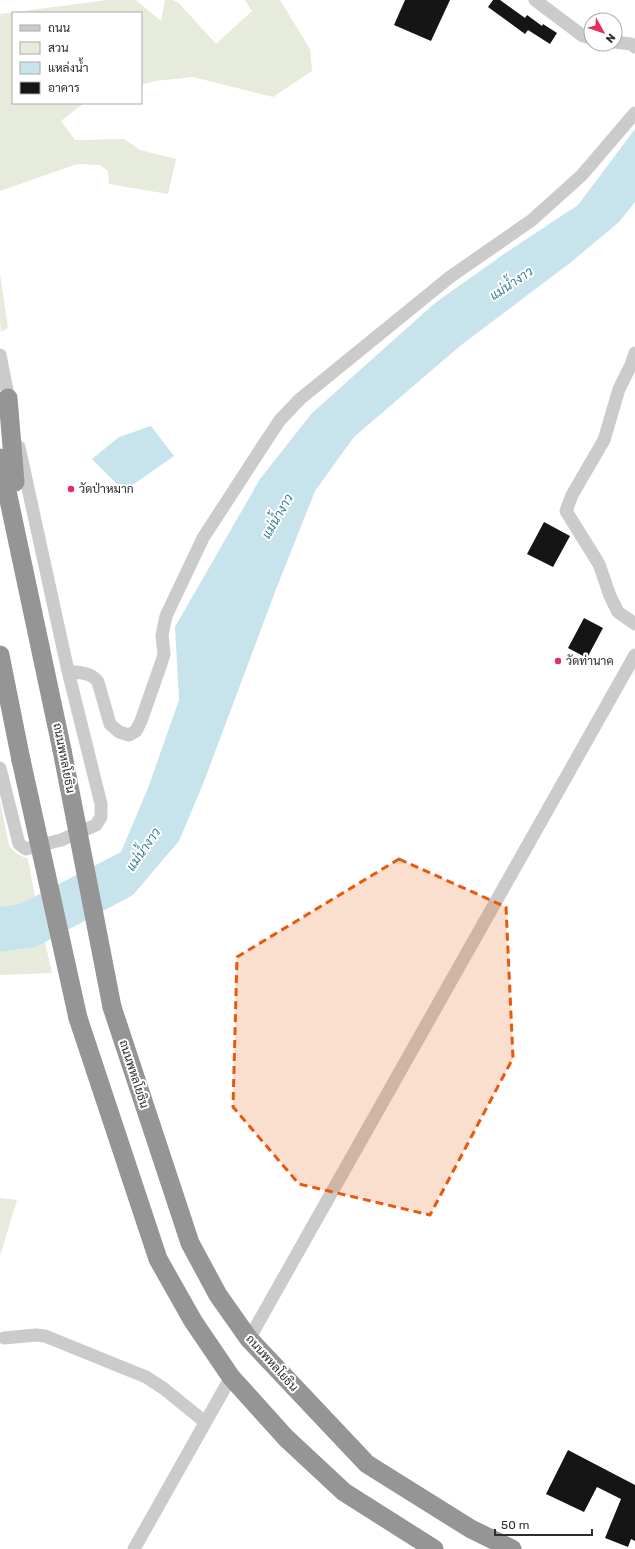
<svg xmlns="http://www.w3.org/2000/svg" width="635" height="1549" viewBox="0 0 635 1549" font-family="Rubik,Sarabun,sans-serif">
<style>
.green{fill:#e7ebdb}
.water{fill:#c7e4ec}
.building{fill:#151515}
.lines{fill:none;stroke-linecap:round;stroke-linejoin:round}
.minor{stroke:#cbcbcb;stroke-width:13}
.highway{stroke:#959595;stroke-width:19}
.highway-bridge{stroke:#959595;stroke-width:19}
.marked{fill:#e8590c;fill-opacity:0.2;stroke:#e8590c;stroke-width:3;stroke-dasharray:8 5;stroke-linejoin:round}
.poi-dot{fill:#e72d5d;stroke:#fff;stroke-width:1.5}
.labels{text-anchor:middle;stroke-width:4;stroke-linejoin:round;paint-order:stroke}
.poi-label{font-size:12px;fill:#2e2e2e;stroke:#fff;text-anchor:start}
.street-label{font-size:12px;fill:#2e2e2e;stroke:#fff}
.water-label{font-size:13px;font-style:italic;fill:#3b7f91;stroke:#fff}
</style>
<rect width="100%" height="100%" fill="#fff"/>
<path class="green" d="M108,0H136L161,21L165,0H173L179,3L216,44L252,11L245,0H280L310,49L312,71L273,97L193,77L155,81L141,85V13H13V103H84L61,121L75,140L124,139L140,150L176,159L168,194L109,184L108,171L100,165L77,164L0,191V14Z
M0,274L8,328L1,332L0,323Z
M0,801L9,846L17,854L28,859L35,897L22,903L0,907Z
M45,942L52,973L0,975V952L36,947Z
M0,1198L17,1200L0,1256Z"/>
<path class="water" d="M635,129V202L619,222L570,263L460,346L354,437L315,491L275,592L203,784L179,841L133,895L36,947L0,952V907L22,903L121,852L148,788L179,700L175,627L260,479L312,413L435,303L504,254L578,205Z
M151,426L174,456L124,491L92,459L119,437Z"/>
<path class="building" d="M405,0H450L431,41L394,25Z
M493,0H500L525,18L527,15L542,26L543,24L557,33L550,44L528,30L525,34L488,7Z
M544,522L570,536L553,567L527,554Z
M584,618L603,628L587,658L568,648Z
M568,1450L635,1485V1541L631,1539L628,1547L605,1538L621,1499L597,1487L584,1512L546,1494Z"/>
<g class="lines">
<path class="minor" d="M535,0L583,36L591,38
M615,42L631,44L635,47
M635,353L631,365L619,389L604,440L572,495L566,511L599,564L610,596L618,612L635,624
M0,355L10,405
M68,671C80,673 91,672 98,682L110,724L119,732L129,735L136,731L141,721L162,661L164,654L162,635L166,616L203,538L266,441L280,420L300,399L450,277L532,220L582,175L635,113
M0,768L19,844L26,849L61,840L96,825L101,817V804L68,671L19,447
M4,1338L36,1335L45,1336L146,1377L163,1388L205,1422
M249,1339L635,655
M134,1549L231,1377"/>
<path class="highway" d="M8,398L15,482
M0,458L62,750
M0,655L21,760
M112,1007L190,1243L218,1295L249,1339L367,1464L471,1529L512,1549
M78,1018L158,1259L193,1321L231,1377L286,1438L344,1492L434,1549"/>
<path class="highway-bridge" d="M62,750L112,1007
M21,760L78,1018"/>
</g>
<path class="marked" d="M399,859L506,907L513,1058L430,1215L299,1184L233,1107L237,957Z"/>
<g class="poi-dot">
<circle cx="71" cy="489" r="4"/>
<circle cx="558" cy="661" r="4"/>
</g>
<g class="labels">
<g class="poi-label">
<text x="79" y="493">วัดป่าหมาก</text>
<text x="566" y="665">วัดท่านาค</text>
</g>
<g class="street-label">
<text transform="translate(64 758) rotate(79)" y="4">ถนนพหลโยธิน</text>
<text transform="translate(134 1074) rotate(72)" y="4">ถนนพหลโยธิน</text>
<text transform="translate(272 1363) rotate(48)" y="4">ถนนพหลโยธิน</text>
</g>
<g class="water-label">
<text transform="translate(511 283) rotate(-34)" y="5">แม่น้ำงาว</text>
<text transform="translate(277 516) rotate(-60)" y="5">แม่น้ำงาว</text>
<text transform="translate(143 849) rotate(-55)" y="5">แม่น้ำงาว</text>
</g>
</g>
<rect x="12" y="12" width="130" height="92" fill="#ffffff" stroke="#ababab"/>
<rect x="20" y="25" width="20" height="6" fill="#cbcbcb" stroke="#ababab"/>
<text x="48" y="32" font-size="12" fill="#2e2e2e">ถนน</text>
<rect x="20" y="42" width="20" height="12" fill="#e7ebdb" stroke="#ababab"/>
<text x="48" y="52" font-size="12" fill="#2e2e2e">สวน</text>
<rect x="20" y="62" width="20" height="12" fill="#c7e4ec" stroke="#ababab"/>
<text x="48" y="72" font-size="12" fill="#2e2e2e">แหล่งน้ำ</text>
<rect x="20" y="82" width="20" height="12" fill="#151515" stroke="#ababab"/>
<text x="48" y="92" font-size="12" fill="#2e2e2e">อาคาร</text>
<g transform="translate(603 32) rotate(130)"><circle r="19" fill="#ffffff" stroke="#ababab"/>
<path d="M0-3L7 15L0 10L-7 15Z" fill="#e72d5d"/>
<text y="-6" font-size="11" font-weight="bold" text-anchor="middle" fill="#2e2e2e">N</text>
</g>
<path d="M495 1529v6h97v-6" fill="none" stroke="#2e2e2e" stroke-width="2"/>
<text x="501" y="1529" font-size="12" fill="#2e2e2e" stroke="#ffffff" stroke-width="3" paint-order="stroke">50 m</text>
</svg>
